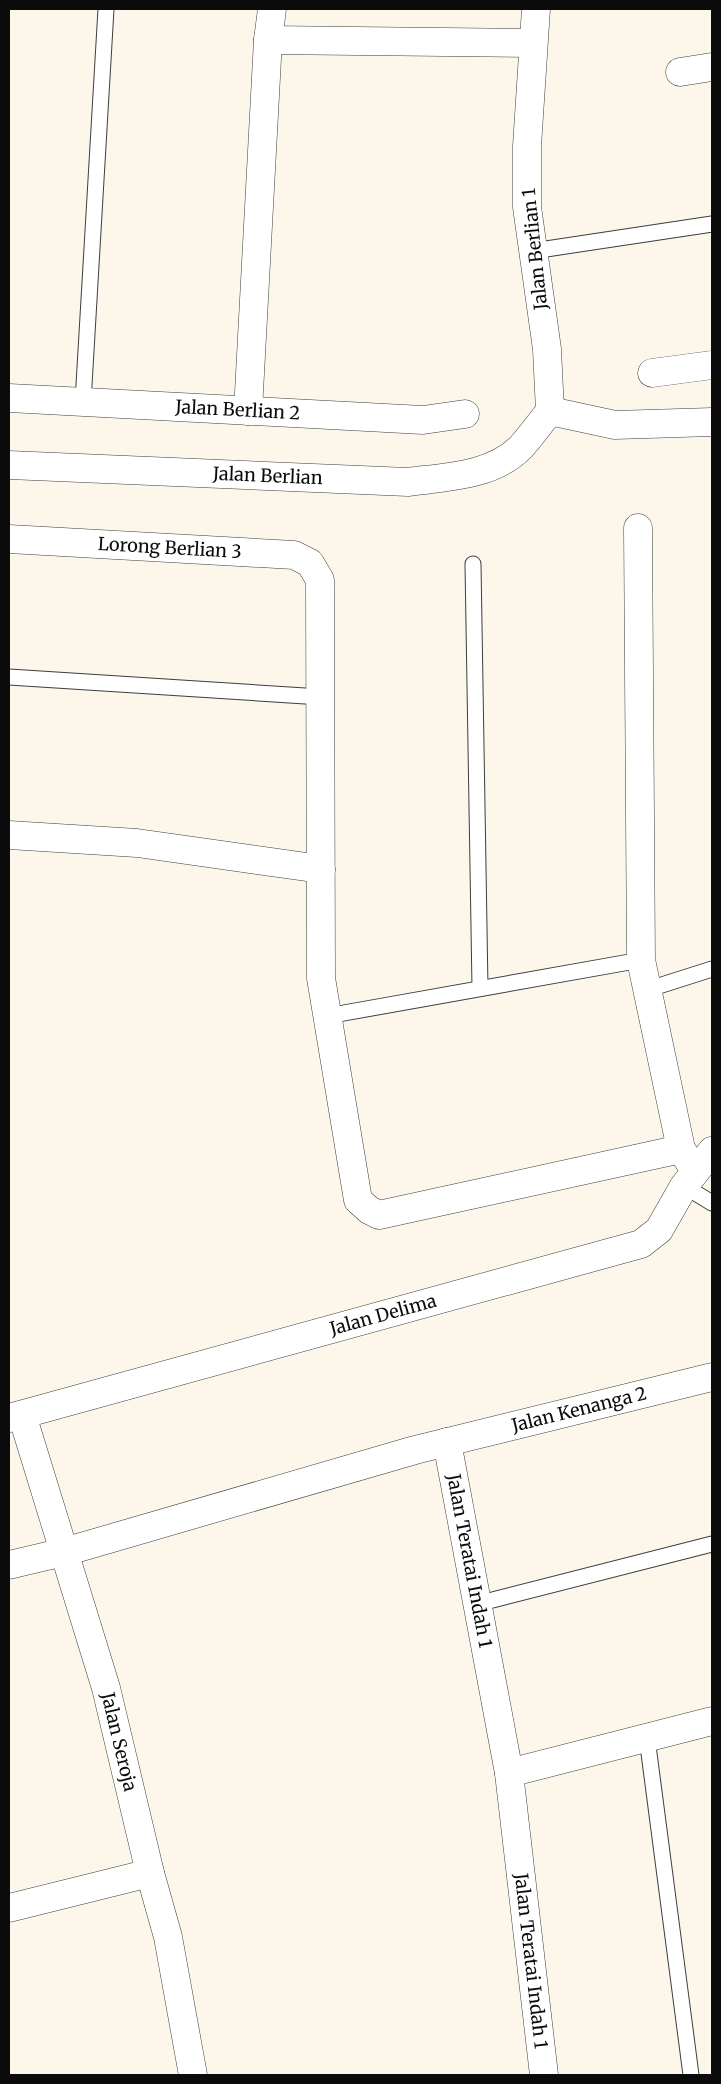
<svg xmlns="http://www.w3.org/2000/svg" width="721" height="2084" viewBox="0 0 721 2084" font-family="Merriweather,serif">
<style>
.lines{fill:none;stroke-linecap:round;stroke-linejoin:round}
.lane-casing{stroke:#3e3e3e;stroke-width:17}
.street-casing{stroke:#3e3e3e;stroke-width:29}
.lane{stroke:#fff;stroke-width:15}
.street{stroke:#fff;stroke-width:28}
.labels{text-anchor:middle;stroke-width:5;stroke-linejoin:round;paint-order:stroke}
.street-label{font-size:18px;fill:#0b0b0b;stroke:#fff}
</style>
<rect width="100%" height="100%" fill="#fcf6eb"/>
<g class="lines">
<defs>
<path id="lane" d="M533,251L712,224
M83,402L106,9
M473,564L480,988
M9,677L321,697
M646,990L712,969
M327,1016L641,960
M684,1186L712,1203
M477,1604L712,1544
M647,1738L691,2075"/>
<g id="street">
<path d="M268,40L533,43"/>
<path d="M680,72L712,67"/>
<path d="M652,373L712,365"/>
<path id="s1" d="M9,398L423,420L465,414"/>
<path d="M248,411L268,40L272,9"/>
<path d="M550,411L615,425L712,422"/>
<path id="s2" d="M9,465L408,482C446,477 493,476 521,447C531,436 540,423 550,411L547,349L527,207V146L536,9"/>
<path d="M638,528L641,960L681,1149L690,1163"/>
<path id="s3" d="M9,539L294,555L310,563L320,580L321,978L358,1200L369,1210L379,1215L681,1149"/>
<path d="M9,835L137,843L321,869"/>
<path id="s4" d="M22,1415L106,1688L150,1873L168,1937L193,2075"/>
<path id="s5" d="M9,1418L641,1244L659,1230L684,1186L712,1151"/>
<path id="s6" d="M447,1442L509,1773L544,2075"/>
<path id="s7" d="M9,1565L64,1552L415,1450L712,1377"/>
<path d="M509,1773L712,1721"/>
<path d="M9,1908L150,1873"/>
</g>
</defs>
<use href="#lane" class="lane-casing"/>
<use href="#street" class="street-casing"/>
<use href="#lane" class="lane"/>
<use href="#street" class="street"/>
</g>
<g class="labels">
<g class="street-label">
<text transform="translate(535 249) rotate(-96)" y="6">Jalan Berlian 1</text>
<text dy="6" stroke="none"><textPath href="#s1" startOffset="229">Jalan Berlian 2</textPath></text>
<text dy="6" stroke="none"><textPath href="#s2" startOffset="259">Jalan Berlian</textPath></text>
<text dy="6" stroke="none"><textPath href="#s3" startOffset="161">Lorong Berlian 3</textPath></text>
<text dy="6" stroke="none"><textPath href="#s5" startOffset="388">Jalan Delima</textPath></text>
<text dy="6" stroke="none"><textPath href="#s7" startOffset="591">Jalan Kenanga 2</textPath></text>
<text dy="6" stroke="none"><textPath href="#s6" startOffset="121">Jalan Teratai Indah 1</textPath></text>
<text dy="6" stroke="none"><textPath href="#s4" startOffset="341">Jalan Seroja</textPath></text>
<text dy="6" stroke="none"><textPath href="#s6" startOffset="526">Jalan Teratai Indah 1</textPath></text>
</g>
</g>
<rect width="721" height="2084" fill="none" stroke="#0b0b0b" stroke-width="20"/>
</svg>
